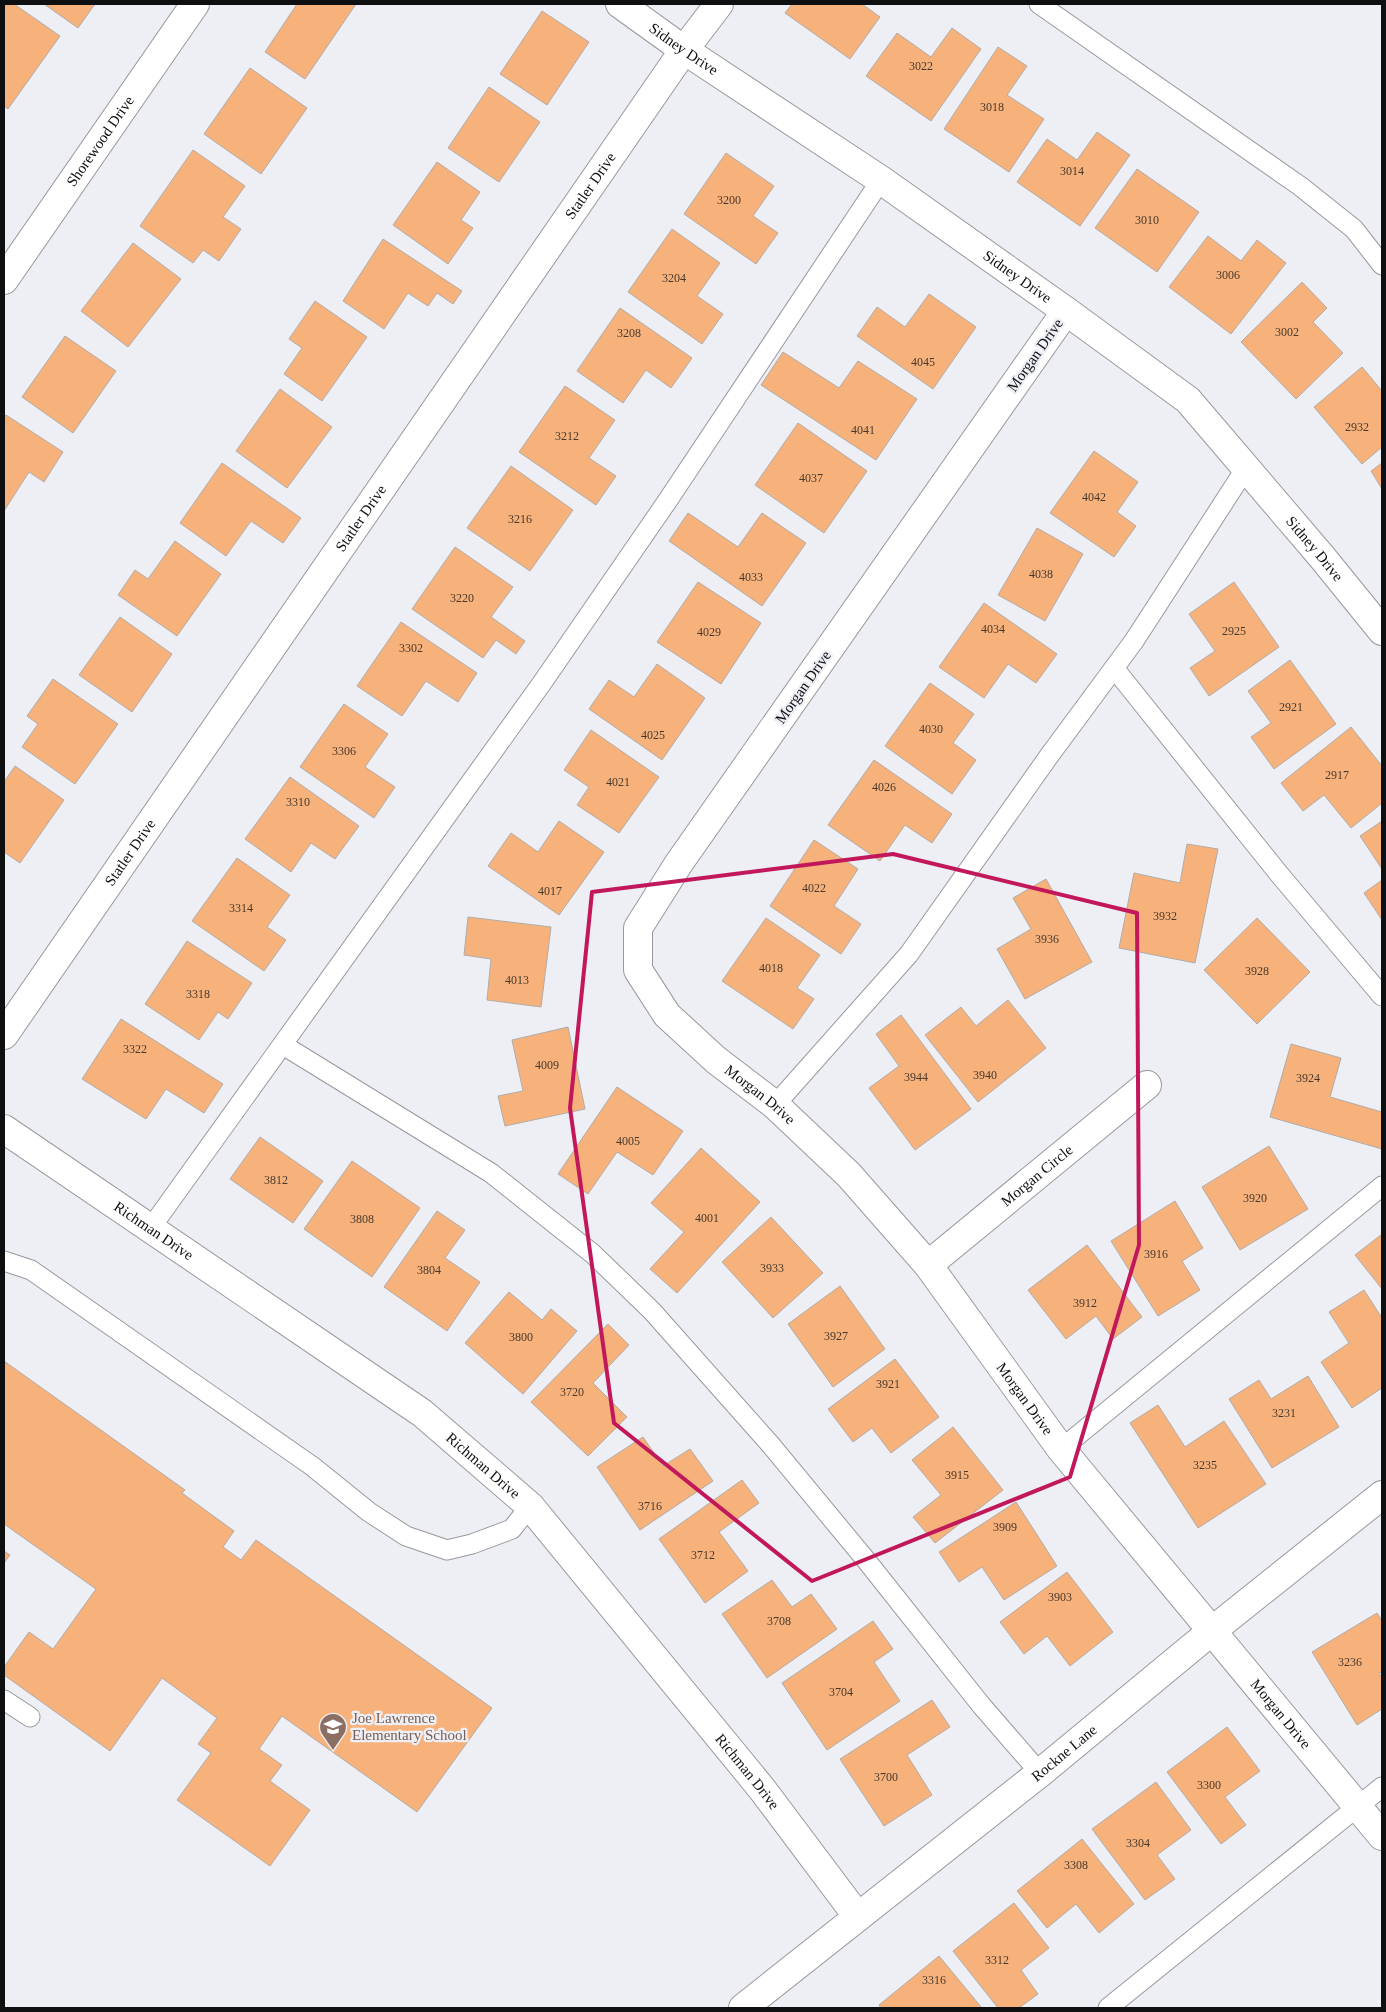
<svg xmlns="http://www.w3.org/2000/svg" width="1386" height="2012" viewBox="0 0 1386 2012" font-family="'Times New Roman',serif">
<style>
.building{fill:#f7b27c;stroke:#b1aba7}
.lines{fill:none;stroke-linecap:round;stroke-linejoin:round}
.lane-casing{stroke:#97999e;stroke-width:21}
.street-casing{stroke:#97999e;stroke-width:30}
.lane{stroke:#fff;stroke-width:19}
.street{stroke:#fff;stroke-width:28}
.marked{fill:none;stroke:#c2185b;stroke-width:4;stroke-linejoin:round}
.labels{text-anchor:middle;stroke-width:4.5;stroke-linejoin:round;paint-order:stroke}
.number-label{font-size:12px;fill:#48382c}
.street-label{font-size:15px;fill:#0e0f11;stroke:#eeeff5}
.education-label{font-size:15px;fill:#785e54;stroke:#eeeff5;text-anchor:start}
</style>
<rect width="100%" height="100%" fill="#eeeff5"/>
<path class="building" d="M4,4H14L60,36L8,109L4,106Z
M44,4H95L78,28Z
M297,4H356L305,79L265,52Z
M792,4H862L880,17L850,59L785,13Z
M542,11L589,42L547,105L500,74Z
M952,28L981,49L931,121L866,76L897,33L931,57Z
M998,47L1027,66L1007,95L1044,119L1009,172L944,129Z
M250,68L307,108L261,174L204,134Z
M489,87L540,122L499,182L448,148Z
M1097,132L1130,155L1080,226L1017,182L1047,139L1077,160Z
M193,150L245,186L223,217L241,229L219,261L203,250L193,263L140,226Z
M726,153L774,186L753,216L778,233L756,264L684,214Z
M437,162L480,192L461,220L473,228L448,264L393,225Z
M1137,169L1199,212L1157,272L1095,228Z
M672,229L720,263L697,296L723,314L702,344L628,292Z
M1208,236L1241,261L1257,240L1286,263L1231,334L1169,287Z
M383,239L462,291L453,304L437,293L428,306L408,293L384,329L343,301Z
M133,243L181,279L128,347L81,311Z
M1302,282L1327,308L1313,322L1343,353L1296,399L1241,342Z
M929,294L976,327L933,389L857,336L877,307L905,327Z
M315,301L367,337L322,401L284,374L302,348L289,339Z
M620,308L692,358L671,388L646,370L623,403L577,371Z
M65,336L116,371L73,433L22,397Z
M783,352L839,388L858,361L917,399L876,460L761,385Z
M1362,367L1382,391V447L1362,464L1314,407Z
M565,386L615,420L589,458L616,476L596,505L519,452Z
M280,389L332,427L287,488L236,451Z
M6,415L63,452L44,482L29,472L4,511V418Z
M798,423L867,471L824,533L755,485Z
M1094,451L1138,482L1117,512L1136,526L1114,557L1050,513Z
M222,463L301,518L283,543L251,521L226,556L180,523Z
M1382,463V489L1371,471Z
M511,466L573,510L530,571L467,528Z
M688,513L738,547L762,513L806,543L762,606L669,541Z
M1037,528L1083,554L1045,621L998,595Z
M175,541L221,574L177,636L118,595L135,570L148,579Z
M455,547L513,587L491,617L525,641L516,654L496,640L483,658L412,609Z
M698,582L761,623L721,684L657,642Z
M1234,582L1279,647L1209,696L1190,668L1215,651L1189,614Z
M984,603L1057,654L1036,683L1008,664L984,698L939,667Z
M120,617L172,654L132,712L79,675Z
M401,622L477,673L458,702L426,681L402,716L357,686Z
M1290,660L1336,724L1274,769L1251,737L1271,723L1248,691Z
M657,664L705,698L662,760L589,709L609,680L634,697Z
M53,679L118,724L75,784L22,747L38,724L27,716Z
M930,683L974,714L953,743L976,760L952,794L885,746Z
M344,704L388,734L365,767L395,787L374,818L300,767Z
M1351,727L1382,766V803L1351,828L1324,795L1303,811L1281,783Z
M591,730L659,777L619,833L577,805L589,787L564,770Z
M874,760L952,814L932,843L905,825L880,861L828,825Z
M15,766L64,800L20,863L4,852V782Z
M290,777L359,826L335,859L311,843L291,872L245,839Z
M559,821L604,852L559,915L488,866L511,833L538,852Z
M1382,821V869L1360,836Z
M814,840L858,869L834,906L861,924L841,954L770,906Z
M1187,844L1218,849L1195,963L1119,948L1134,873L1180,883Z
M237,858L290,895L267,927L286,940L264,971L192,921Z
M1046,879L1092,962L1025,999L997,949L1031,929L1013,898Z
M1382,880V920L1364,893Z
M468,917L551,927L541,1007L487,1000L491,959L464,955Z
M766,918L820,955L797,988L814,999L793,1029L722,981Z
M1257,918L1310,972L1257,1024L1204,970Z
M187,941L252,983L228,1019L218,1012L199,1040L145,1004Z
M1008,1000L1046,1048L978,1102L925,1035L961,1007L976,1026Z
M901,1015L971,1109L915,1150L869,1088L899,1066L876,1034Z
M121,1019L223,1084L204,1113L166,1089L146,1119L82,1079Z
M568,1027L585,1109L505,1126L498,1096L523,1091L512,1040Z
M1291,1044L1341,1058L1330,1097L1382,1112V1149L1270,1117Z
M617,1087L683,1131L653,1175L617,1152L588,1194L558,1174Z
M260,1137L323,1181L293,1223L230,1179Z
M1269,1146L1308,1209L1240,1250L1202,1187Z
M701,1148L760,1202L677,1293L650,1269L684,1232L651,1203Z
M352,1161L420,1208L372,1277L304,1229Z
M1175,1201L1203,1248L1182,1261L1200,1290L1158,1316L1111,1241Z
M437,1211L465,1230L445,1258L480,1282L447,1331L384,1287Z
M771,1217L823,1273L773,1318L722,1262Z
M1382,1234V1289L1355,1255Z
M1087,1245L1142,1317L1113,1339L1096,1316L1066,1339L1028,1290Z
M840,1286L885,1349L833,1387L788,1324Z
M1364,1290L1382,1318V1388L1352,1408L1321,1362L1349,1343L1329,1312Z
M509,1292L542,1320L551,1309L577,1331L523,1394L465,1343Z
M608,1324L629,1345L593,1383L627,1417L588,1456L531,1402Z
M895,1359L939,1417L891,1453L872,1428L853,1442L828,1409Z
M4,1361L185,1490L182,1493L234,1531L223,1547L241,1560L256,1540L492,1708L417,1812L282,1716L259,1749L282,1765L270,1781L310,1810L270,1866L177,1800L211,1753L198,1744L217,1718L162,1678L110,1751L4,1675V1667L29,1632L53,1649L96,1589L4,1524Z
M1308,1376L1339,1427L1272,1468L1229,1399L1259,1380L1271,1399Z
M1158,1405L1185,1447L1224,1421L1266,1484L1198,1528L1130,1423Z
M953,1427L1003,1490L935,1543L913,1517L941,1495L912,1460Z
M643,1437L663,1466L690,1449L713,1481L640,1530L597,1467Z
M742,1480L759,1503L719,1532L748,1571L705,1603L659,1539Z
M1016,1502L1057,1566L1004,1600L982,1567L959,1582L939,1552Z
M4,1551L10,1555L4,1563Z
M1067,1572L1113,1632L1070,1666L1047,1636L1024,1654L1000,1622Z
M772,1580L792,1607L811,1594L837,1629L767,1678L722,1614Z
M1377,1613L1382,1621V1672L1379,1673L1382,1678V1709L1357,1725L1312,1652Z
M873,1621L893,1649L874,1662L900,1701L827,1750L782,1683Z
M932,1700L950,1727L907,1755L932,1795L884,1826L840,1759Z
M1227,1727L1260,1771L1225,1797L1246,1825L1221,1844L1167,1772Z
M1156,1782L1191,1830L1157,1855L1175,1879L1145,1900L1092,1829Z
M1082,1839L1134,1904L1099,1933L1076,1904L1047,1928L1017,1891Z
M1014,1903L1049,1948L1021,1970L1038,1994L1019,2008H998L953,1951Z
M939,1956L982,2008H881L879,2005Z"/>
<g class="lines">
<defs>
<path id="lane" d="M1039,4L1300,186L1354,229L1382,265
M1114,668L1279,874L1382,996
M283,1045L491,1173L593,1254L652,1311L770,1444L866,1560L981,1705L1040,1773
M775,1105L909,954L1049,756L1134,641L1246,468
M150,1229L542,683L668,500L881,180
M4,1261L31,1270L312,1466L369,1512L406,1536L447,1550L472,1544L512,1529L530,1506
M1061,1449L1382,1186
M4,1700L30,1717
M1108,2008L1382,1787"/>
<g id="street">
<path id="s1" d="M620,4L684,50L881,180L1066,311L1188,400L1322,557L1382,631"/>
<path id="s2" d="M4,280L195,4"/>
<path id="s3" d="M1066,311L679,863L638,928V970L667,1015L716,1060L775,1105L849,1175L928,1265L1061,1449L1382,1836"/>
<path id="s4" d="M4,1035L684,50L719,4"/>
<path id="s5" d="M4,1129L422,1413L530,1506L762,1789L858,1917"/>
<path id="s6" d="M928,1265L1147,1085"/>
<path id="s7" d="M743,2008L1040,1773L1213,1630L1382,1495"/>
</g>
</defs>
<use href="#lane" class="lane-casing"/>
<use href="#street" class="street-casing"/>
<use href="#lane" class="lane"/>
<use href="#street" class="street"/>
</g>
<path class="marked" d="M893,854L1137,913L1139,1245L1070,1477L812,1581L614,1423L570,1108L592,892Z"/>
<defs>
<symbol id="school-pin" viewBox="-11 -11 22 30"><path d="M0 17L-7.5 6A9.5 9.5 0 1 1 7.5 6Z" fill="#8d6e63" stroke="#eeeff5"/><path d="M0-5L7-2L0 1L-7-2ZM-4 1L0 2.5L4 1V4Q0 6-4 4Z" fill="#fff"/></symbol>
</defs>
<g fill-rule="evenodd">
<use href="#school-pin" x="317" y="1711" width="32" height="43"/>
</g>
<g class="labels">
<g class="number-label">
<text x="921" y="70">3022</text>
<text x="992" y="111">3018</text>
<text x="1072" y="175">3014</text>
<text x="729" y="204">3200</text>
<text x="1147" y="224">3010</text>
<text x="1228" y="279">3006</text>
<text x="674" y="282">3204</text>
<text x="1287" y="336">3002</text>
<text x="629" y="337">3208</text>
<text x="923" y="366">4045</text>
<text x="1357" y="431">2932</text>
<text x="863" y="434">4041</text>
<text x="567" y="440">3212</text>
<text x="811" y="482">4037</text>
<text x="1094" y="501">4042</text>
<text x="520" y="523">3216</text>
<text x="1041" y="578">4038</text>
<text x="751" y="581">4033</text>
<text x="462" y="602">3220</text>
<text x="993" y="633">4034</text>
<text x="1234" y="635">2925</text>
<text x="709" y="636">4029</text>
<text x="411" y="652">3302</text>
<text x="1291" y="711">2921</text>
<text x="931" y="733">4030</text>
<text x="653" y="739">4025</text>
<text x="344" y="755">3306</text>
<text x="1337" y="779">2917</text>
<text x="618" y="786">4021</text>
<text x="884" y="791">4026</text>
<text x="298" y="806">3310</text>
<text x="814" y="892">4022</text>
<text x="550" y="895">4017</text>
<text x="241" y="912">3314</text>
<text x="1165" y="920">3932</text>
<text x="1047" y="943">3936</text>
<text x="771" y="972">4018</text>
<text x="1257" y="975">3928</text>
<text x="517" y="984">4013</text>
<text x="198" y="998">3318</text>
<text x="135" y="1053">3322</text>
<text x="547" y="1069">4009</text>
<text x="985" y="1079">3940</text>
<text x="916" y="1081">3944</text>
<text x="1308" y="1082">3924</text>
<text x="628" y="1145">4005</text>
<text x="276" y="1184">3812</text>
<text x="1255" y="1202">3920</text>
<text x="707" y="1222">4001</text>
<text x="362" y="1223">3808</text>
<text x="1156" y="1258">3916</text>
<text x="772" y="1272">3933</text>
<text x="429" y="1274">3804</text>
<text x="1085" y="1307">3912</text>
<text x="836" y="1340">3927</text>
<text x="521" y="1341">3800</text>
<text x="888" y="1388">3921</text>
<text x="572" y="1396">3720</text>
<text x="1284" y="1417">3231</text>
<text x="1205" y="1469">3235</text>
<text x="957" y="1479">3915</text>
<text x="650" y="1510">3716</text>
<text x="1005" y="1531">3909</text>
<text x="703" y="1559">3712</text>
<text x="1060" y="1601">3903</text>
<text x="779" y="1625">3708</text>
<text x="1350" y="1666">3236</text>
<text x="841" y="1696">3704</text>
<text x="886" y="1781">3700</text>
<text x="1209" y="1789">3300</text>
<text x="1138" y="1847">3304</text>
<text x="1076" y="1869">3308</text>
<text x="997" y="1964">3312</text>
<text x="934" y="1984">3316</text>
</g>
<g class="street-label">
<text dy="5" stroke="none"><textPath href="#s1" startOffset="78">Sidney Drive</textPath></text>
<text dy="5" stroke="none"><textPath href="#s2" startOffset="169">Shorewood Drive</textPath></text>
<text dy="5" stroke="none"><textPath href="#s4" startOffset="1032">Statler Drive</textPath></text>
<text dy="5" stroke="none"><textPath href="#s1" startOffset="482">Sidney Drive</textPath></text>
<text transform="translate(1035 355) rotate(-55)" y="5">Morgan Drive</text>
<text dy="5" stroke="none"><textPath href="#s4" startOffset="628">Statler Drive</textPath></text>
<text dy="5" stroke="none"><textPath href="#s1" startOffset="888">Sidney Drive</textPath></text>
<text transform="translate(803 687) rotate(-55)" y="5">Morgan Drive</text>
<text dy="5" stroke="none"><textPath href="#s4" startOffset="222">Statler Drive</textPath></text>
<text dy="5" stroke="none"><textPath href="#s3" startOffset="969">Morgan Drive</textPath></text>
<text dy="5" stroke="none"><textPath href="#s6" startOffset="141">Morgan Circle</textPath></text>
<text dy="5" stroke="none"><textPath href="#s5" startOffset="181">Richman Drive</textPath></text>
<text dy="5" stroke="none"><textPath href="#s3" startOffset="1374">Morgan Drive</textPath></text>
<text dy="5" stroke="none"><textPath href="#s5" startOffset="586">Richman Drive</textPath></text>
<text dy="5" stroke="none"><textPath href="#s3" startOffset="1780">Morgan Drive</textPath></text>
<text dy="5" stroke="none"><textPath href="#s7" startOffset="410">Rockne Lane</textPath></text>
<text dy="5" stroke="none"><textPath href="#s5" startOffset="991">Richman Drive</textPath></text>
</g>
<g class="education-label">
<text x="352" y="1723">Joe Lawrence<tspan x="352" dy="17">Elementary School</tspan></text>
</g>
</g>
<rect width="1386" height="2012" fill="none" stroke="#0e0f11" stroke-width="10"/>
</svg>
